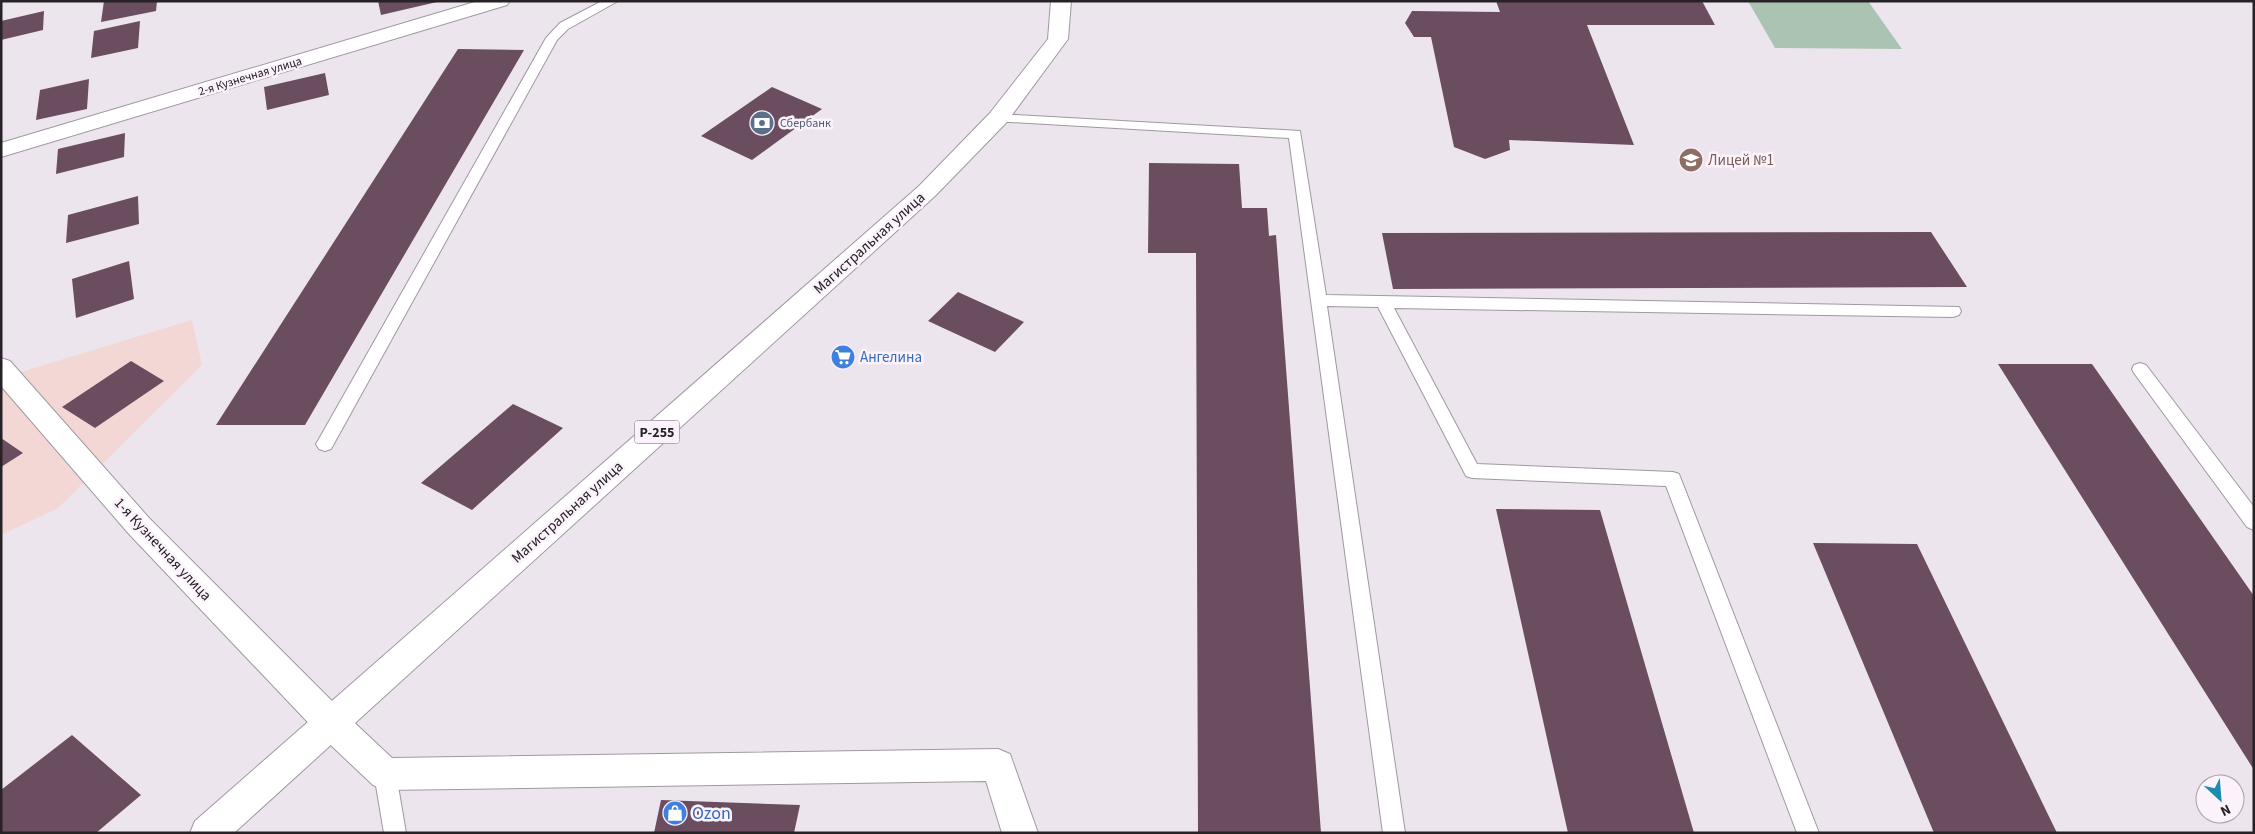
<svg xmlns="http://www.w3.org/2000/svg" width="2255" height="834" viewBox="0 0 2255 834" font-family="'Source Sans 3',sans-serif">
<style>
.industrial{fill:#f2d7d4}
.green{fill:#abc3b2}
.building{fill:#6b4d60}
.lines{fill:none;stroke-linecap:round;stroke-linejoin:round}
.service-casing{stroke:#a098a1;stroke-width:2}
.minor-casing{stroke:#a098a1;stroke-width:2}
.primary-casing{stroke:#a098a1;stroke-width:2}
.service{fill:#fff;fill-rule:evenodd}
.minor{fill:#fff;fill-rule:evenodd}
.primary{fill:#fff;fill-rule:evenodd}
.labels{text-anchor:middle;stroke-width:5;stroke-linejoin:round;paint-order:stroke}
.far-street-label{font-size:12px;fill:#262226;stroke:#fbf2fc}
.far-service-label{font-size:12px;fill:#4e5e75;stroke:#fbf2fc;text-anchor:start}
.shield{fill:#fbf2fc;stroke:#666066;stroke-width:1}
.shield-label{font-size:14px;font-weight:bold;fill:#262226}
.education-label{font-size:15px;fill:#785e54;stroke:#fbf2fc;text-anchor:start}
.street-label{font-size:15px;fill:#262226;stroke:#fbf2fc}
.shop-label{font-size:15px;fill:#366cbe;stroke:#fbf2fc;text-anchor:start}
.near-shop-label{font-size:18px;fill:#366cbe;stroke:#fbf2fc;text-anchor:start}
</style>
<rect width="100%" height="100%" fill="#ede5ee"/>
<path class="industrial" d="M192,320L202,365L58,508L1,535V378Z"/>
<path class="green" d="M1748,1H1868L1902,49L1775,48Z"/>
<path class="building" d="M104,1H157L156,11L101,22Z
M378,1H437V2L381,15Z
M1496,1H1702L1715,25H1587L1634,145L1509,140L1510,150L1485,159L1454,147L1431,37H1414L1405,23L1412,11L1500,12Z
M44,11L43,30L1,40V21Z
M140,21L138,48L91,58L94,31Z
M458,49L524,50L305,425H216Z
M325,73L329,95L267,110L264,87Z
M89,79L87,109L36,120L40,90Z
M772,87L822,109L752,160L701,136Z
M125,133L124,157L56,174L58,149Z
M1149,163L1239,164L1242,208H1267L1269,236L1276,235L1321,833H1198L1196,253H1148Z
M138,196L139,224L66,243L68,215Z
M1931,232L1967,287L1393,289L1382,233Z
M129,261L134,299L76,318L72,279Z
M958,292L1024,322L995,352L928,321Z
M131,361L164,381L95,428L62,407Z
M1998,364H2092L2254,596V770Z
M513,404L563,428L472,510L421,483Z
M1,438L23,453L1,467Z
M1496,509L1600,510L1694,833H1568Z
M1813,543L1917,544L2057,833H1934Z
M72,735L141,795L96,833H1V790Z
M661,800L800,805L794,833H654Z"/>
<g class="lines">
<defs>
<path id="service" d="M602,1H618L568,29L557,40L331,449L325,451L319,449L316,444L319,439L546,38L560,23Z
M998,114L1300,131L1326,295L1959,307L1961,311L1959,315L1953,317L1394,308L1477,464L1673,472L1679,474L1819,833H1797L1666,486L1472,478L1466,476L1378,307L1327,306L1405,833H1383L1289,138L993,121L991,118L993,115Z
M2140,363L2146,365L2254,507V530L2247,527L2134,373L2132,369L2134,365Z
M385,764L393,767L396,774L406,833H384L374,774L377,767Z"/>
<path id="minor" d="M478,1H510L507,5L1,157V143Z
M1,358L10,361L149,518L343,712L392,758L998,749L1010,754L1038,833H1002L986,781L385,790L373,785L319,734L129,534L1,386Z"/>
<path id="primary" d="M1051,1H1071L1068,39L1065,43L1006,123L935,196L234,833H190L195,821L919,186L990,113L1048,39Z"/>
</defs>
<use href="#service" class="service-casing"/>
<use href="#minor" class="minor-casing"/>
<use href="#primary" class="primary-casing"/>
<use href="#service" class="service"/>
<use href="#minor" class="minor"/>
<use href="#primary" class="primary"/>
</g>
<defs>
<symbol id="bank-disc" viewBox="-11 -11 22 22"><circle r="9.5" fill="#5c6f8a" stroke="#fbf2fc"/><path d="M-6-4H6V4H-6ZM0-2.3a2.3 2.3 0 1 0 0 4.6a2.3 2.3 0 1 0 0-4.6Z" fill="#fff"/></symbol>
<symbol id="school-disc" viewBox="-11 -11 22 22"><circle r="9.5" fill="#8d6e63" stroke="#fbf2fc"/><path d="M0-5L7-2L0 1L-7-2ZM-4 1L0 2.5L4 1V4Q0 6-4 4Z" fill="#fff"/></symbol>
<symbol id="supermarket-disc" viewBox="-11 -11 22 22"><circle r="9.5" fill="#3f7fe0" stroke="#fbf2fc"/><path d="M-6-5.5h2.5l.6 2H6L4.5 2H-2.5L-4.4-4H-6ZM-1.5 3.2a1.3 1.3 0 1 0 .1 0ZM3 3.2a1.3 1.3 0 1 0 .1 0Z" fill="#fff"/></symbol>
<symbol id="shop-disc" viewBox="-11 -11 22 22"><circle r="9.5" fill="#3f7fe0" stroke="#fbf2fc"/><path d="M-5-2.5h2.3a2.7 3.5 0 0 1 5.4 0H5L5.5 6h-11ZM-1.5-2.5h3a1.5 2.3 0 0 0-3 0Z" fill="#fff"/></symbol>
</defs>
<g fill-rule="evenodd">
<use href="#bank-disc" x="748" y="109" width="28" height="28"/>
<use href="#school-disc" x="1677" y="146" width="28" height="28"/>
<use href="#supermarket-disc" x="829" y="343" width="28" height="28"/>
<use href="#shop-disc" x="661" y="799" width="28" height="28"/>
</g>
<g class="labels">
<g class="far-street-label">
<text transform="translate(250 76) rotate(-17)" y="4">2-я Кузнечная улица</text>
</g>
<g class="far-service-label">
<text x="780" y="127">Сбербанк</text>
</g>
<rect class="shield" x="634.5" y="420.5" width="45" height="23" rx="4"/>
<g class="shield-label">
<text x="657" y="437">Р-255</text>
</g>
<g class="education-label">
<text x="1708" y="165">Лицей №1</text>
</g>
<g class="street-label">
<text transform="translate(869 243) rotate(-42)" y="5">Магистральная улица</text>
<text transform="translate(567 512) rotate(-42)" y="5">Магистральная улица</text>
<text transform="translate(163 549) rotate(47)" y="5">1-я Кузнечная улица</text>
</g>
<g class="shop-label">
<text x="860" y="362">Ангелина</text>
</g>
<g class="near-shop-label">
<text x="692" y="819">Ozon</text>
</g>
</g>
<rect width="2255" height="834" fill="none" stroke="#262226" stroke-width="5"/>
<g transform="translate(2220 799) rotate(154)"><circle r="24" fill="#fbf2fc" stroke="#a69fa6"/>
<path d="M0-4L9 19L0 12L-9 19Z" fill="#198cb0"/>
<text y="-8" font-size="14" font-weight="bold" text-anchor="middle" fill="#262226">N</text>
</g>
</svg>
